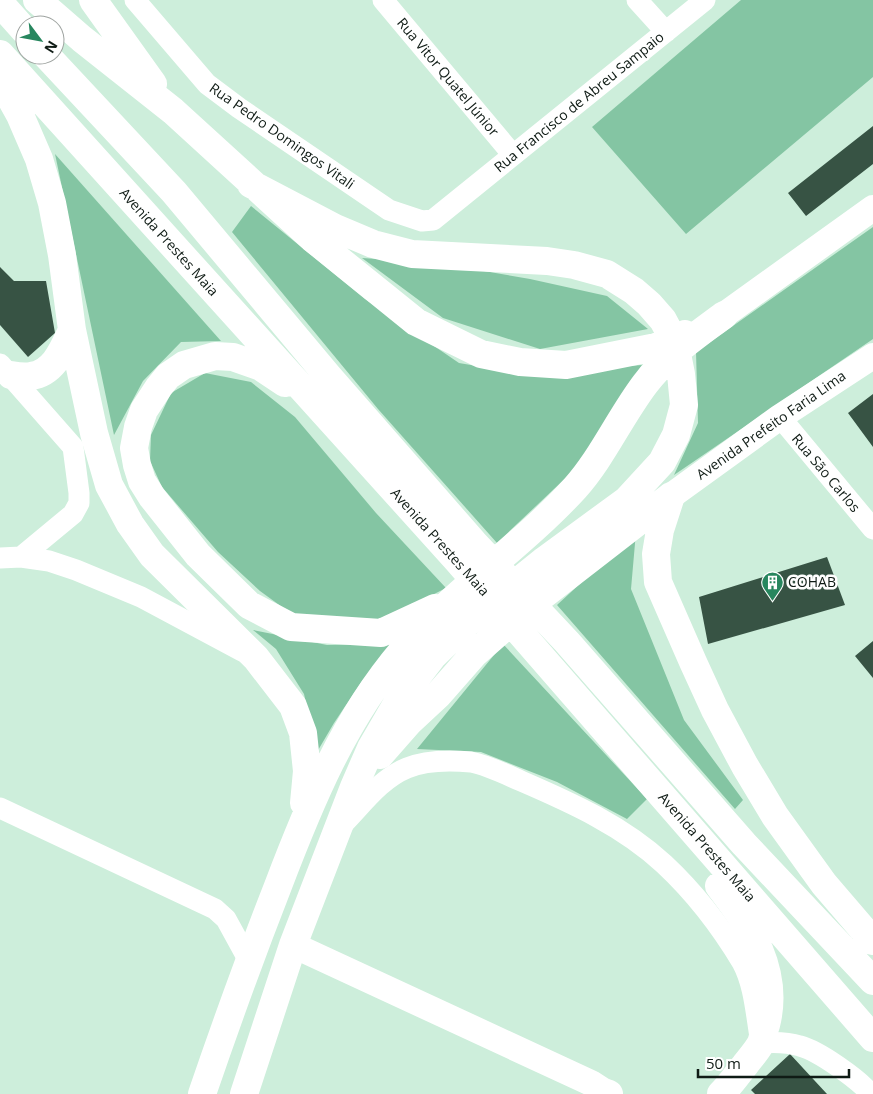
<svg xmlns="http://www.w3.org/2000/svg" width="873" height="1094" viewBox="0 0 873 1094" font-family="'Open Sans',sans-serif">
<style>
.green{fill:#84c5a3}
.building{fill:#375344}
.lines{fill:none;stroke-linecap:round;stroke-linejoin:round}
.minor{stroke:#fff;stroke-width:21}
.major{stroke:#fff;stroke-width:26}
.highway{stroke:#fff;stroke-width:28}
.labels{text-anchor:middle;stroke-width:5;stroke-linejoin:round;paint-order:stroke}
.street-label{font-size:14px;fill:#0f1b15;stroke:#fff}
.poi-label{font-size:14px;fill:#0f1b15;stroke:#fff;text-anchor:start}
</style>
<rect width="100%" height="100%" fill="#cdeedb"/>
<path class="green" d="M741,0H873V77L686,234L592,127Z
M55,154L221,341L181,342L143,381L114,435Z
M251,206L365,299L459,363L523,374L642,365L601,431L573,471L497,543L378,409L232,232Z
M873,227V339L674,475L698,423L696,352Z
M362,258L438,263L530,279L607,296L648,329L540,349L443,318Z
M205,373L251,382L295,417L376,513L446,588L377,623L293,615L260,591L218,552L162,487L150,461L151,435L171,393Z
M636,532L631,589L684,720L743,800L735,809L557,605Z
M253,630L327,645L394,644L362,681L334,723L317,752L304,694L276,649Z
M503,644L647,799L627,819L557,782L481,752L417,749Z"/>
<path class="building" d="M873,126V164L806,216L788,193Z
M0,267L14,281H46L55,333L28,357L0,325Z
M873,394V447L848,413Z
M827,557L845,605L708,644L699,597Z
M873,641V678L855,656Z
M790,1054L827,1094H755L751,1090Z"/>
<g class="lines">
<path class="minor" d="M135,0L207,84L239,108L389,210L422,221L433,220L705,0
M383,0L513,155
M637,0L666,32
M0,364L73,447L79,493V503L73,514L21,557
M780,417L873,529
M0,558L21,557L49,561L76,570L141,597L242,651
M0,808L215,909L226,919L249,961
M342,825C362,805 380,779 407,768C426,760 450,760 471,762C487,765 505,774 521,781C572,803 623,826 664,864C694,892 721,927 742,962C755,986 756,1016 761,1043C774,1042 787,1042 800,1046C819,1051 858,1079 871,1094"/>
<path class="major" d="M724,315L873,208
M671,496L780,417L873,356
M293,945L591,1083L608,1094"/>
<path class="highway" d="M37,0L82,39L173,111L312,238L416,322L481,354L520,362L566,365L656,347L685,334
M93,0L153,84
M0,3L25,31
M0,54L457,560L873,1038
M46,55L174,192L328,376L474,543L567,642L744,844L873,981
M0,79L20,115L39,159L52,203L62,255L72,330L94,433L109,485L130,524L152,555L256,658L293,706L303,733L307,771L304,803
M11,375C17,376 25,377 31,376C54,373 63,349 72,330
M285,383L261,367L233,357L215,356L184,365L168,376L159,387L144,410L138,427L134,448L137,465L142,481L152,497L198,555L249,605L291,627L381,633L435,608
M671,496L660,530L656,554L658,582L693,662L715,710L745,766L775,816L824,884L873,941
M380,755L409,722L438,695L474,654L524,610L671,496
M719,886C750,926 780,971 766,1025C764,1030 763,1038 761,1043C757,1051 750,1058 745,1065C737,1075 730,1085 721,1094
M607,1093L609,1094
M202,1094C226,1024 251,955 278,886C310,802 344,719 403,650C455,590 522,546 575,488C602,458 620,417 645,384C666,356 696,336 724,315
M244,1094L293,945L354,787L371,748L399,700L433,656L469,621L545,560L627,500L662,462L676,435L684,405L681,374L678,359L671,335L663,320L649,304L634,291L607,274L574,265L547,261L412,254L373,244L335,228L251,184"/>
</g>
<defs>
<symbol id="building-pin" viewBox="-11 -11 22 30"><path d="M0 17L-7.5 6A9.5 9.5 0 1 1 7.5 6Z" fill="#27865e" stroke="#fff"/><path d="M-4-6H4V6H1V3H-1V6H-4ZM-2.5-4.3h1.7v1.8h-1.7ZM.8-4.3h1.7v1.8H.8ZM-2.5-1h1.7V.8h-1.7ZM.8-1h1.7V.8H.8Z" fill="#fff"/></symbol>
</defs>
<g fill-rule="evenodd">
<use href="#building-pin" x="760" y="570" width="25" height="34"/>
</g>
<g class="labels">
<g class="street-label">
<text transform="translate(448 77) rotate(50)" y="5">Rua Vitor Quatel Júnior</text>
<text transform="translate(579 102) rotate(-39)" y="5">Rua Francisco de Abreu Sampaio</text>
<text transform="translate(282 136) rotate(35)" y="5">Rua Pedro Domingos Vitali</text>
<text transform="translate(169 242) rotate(48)" y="5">Avenida Prestes Maia</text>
<text transform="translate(771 425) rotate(-35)" y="5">Avenida Prefeito Faria Lima</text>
<text transform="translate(826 473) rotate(50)" y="5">Rua São Carlos</text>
<text transform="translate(440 542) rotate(48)" y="5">Avenida Prestes Maia</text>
<text transform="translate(707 847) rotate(49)" y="5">Avenida Prestes Maia</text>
</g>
<g class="poi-label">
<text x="788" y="587">COHAB</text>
</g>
</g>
<g transform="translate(40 40) rotate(122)"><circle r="24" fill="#ffffff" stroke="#9fa4a1"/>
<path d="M0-4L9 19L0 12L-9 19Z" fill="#27865e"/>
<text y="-8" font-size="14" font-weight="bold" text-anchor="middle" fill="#0f1b15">N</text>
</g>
<path d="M698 1069v8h151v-8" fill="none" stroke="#0f1b15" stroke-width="2.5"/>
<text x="706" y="1069" font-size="15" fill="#0f1b15" stroke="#ffffff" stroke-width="4" paint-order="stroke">50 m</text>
</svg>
